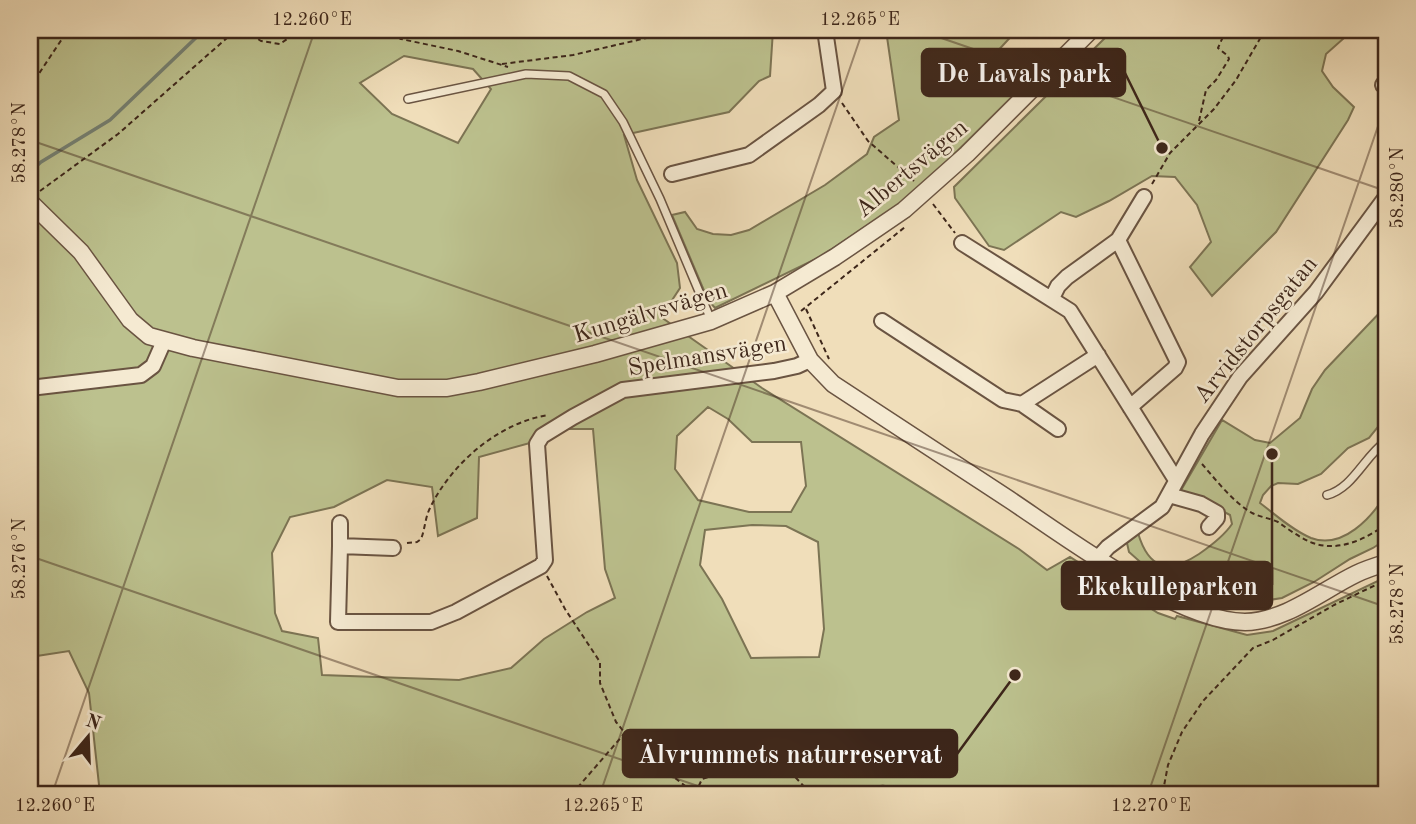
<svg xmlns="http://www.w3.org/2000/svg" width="1416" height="824" viewBox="0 0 1416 824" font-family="'Old Standard TT',serif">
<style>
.green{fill:#bcc18e;stroke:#7c7454;stroke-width:2;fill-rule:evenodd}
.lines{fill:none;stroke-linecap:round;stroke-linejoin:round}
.stream{stroke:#758072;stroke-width:3.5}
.service-casing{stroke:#6a5442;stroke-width:10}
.minor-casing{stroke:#6a5442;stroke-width:18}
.tertiary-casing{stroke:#6a5442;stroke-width:19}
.path{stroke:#3d261a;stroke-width:2;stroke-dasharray:5 3.5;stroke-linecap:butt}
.service{stroke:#f5ead2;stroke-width:7}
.minor{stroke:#f5ead2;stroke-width:14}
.tertiary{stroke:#f5ead2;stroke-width:16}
.ticks{fill:none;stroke:#3d261a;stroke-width:2;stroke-opacity:0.45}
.labels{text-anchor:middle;stroke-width:5;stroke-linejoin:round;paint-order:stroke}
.street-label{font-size:24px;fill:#3d261a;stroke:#f5ead2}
.leader{fill:none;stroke:#3d261a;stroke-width:2.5}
.callout-dot{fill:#3d261a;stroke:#f5ead2;stroke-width:2.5}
.callout{fill:#3d261a;stroke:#3d261a;stroke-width:2.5}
.callout-label{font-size:26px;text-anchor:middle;font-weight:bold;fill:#fff}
.neatline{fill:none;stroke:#3d261a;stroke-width:2.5}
.ticks-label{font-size:18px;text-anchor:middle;fill:#3d261a}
</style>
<rect width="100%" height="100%" fill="#f0deba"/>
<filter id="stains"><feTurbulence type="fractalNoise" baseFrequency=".00286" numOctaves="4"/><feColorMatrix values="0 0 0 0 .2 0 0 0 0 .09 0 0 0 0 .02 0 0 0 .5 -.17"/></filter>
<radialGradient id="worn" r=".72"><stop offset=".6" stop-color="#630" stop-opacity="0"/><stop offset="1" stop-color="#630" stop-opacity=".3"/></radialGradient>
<path class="green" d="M30,30H624L649,32L656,30H773L770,76L759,81L729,112L624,135L637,180L677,263L680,288L661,317L762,388L1019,549L1047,570L1070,557L1158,613L1175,619L1177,616L1247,635L1273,631L1386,577V794H100L89,693L69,651L30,657ZM404,56L473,69L491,89L458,143L392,114L360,83ZM708,407L728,419L752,442H801L806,486L791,512H749L698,500L675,469L677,436ZM564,429H593L605,569L615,598L587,612L544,639L511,668L459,680L322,675L318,638L282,631L275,613L272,553L290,517L334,507L387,480L432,487L438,536L477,518L479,457L548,438ZM752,525L786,526L818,542L824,629L819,657L751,658L722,599L700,565L705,530Z
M886,30H1017L993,56L1022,87L912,196L820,257L715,308L708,300L672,215L685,212L697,229L713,234L731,235L749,230L825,185L867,154L874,137L899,120Z
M1113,30H1353L1326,54L1322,71L1333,87L1354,107L1348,120L1276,232L1212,296L1190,267L1211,242L1197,205L1175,177L1152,176L1109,201L1076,217L1061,212L1004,250L989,246L955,198L954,187Z
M1386,306V417L1369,438L1348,448L1321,474L1298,484L1278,483L1271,486L1263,495L1260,503C1276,515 1292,530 1311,538C1343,550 1372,517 1386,494L1385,540L1373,548L1350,559L1314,582L1282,598L1250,603L1200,594L1172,583L1147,568L1129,552L1127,543L1138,533C1149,570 1169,574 1199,554C1212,545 1224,536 1232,524L1230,515L1215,507L1180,492L1222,420L1255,440L1270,443L1300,418L1312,389L1325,370Z"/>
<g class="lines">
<path class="stream" d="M30,172L41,162L110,120L204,30"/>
<defs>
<path id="service" d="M408,99L526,74L569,76L604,94L623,122L660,199L711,320
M1327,495C1353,488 1364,457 1386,441"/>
<path id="minor" d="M1383,85L1386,81
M672,174L749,155L819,105L834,91L825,30
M1118,240L1178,362L1175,368L1130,407
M962,243L1070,311L1176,480
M1052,298L1058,286L1067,277L1118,240L1144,197
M882,321L1003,400L1022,404L1058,429
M30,388L141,375L153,366L164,341
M1022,404L1098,355
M1169,495L1201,504L1217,513V518L1209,527
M340,546V523
M393,548L340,546L338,622H431L456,612L541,566L545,560L537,444L542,436L573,417L623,390L774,371L797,366L810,360
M1098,558L1108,547L1162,507L1202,434L1240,377L1316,292L1386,197"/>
<path id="tertiary" d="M30,202L81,252L130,320L149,336L193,348L398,388H447L479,382L595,354L711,321L775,293L835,257L904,210L967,154L1091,30
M775,293L810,360L833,384C891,422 949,460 1007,498C1063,535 1178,622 1245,622C1286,621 1321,591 1356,574C1366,569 1376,566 1386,563"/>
</defs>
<use href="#service" class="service-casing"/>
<use href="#minor" class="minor-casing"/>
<use href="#tertiary" class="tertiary-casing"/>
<path class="path" d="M244,30L261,41L280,44L300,30
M383,30L401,39L458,51L508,67
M502,64L573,55L681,30
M30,87L68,30
M842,103L868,141L914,181
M1199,121L1206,90L1216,80L1229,59L1228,56L1218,48L1226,30
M1152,184L1170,153L1214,109L1236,80L1265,30
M40,191L118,134L236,30
M933,204L955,233
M806,309L829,359
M801,311L905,227
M1202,464C1217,481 1232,501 1252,513C1260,517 1269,518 1278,522C1288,529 1299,537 1310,542C1337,553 1365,540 1386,524
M407,543L417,542L421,539C425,529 425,518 430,508C451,464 499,422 549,415
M547,576L565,609L600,662V683L616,722L637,748L689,789V794
M1165,787L1173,794
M572,794L624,734
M698,794L697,790L702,779L722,773L732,776L755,766L783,764L811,794
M830,794C843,789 845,791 858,790C877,789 883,779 901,794
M1151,794L1164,786L1168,765L1182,732L1203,701L1253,648L1273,640L1334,605L1386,580"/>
<use href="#service" class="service"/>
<use href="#minor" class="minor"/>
<use href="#tertiary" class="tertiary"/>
</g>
<path class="ticks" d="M918,30L1386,191M30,140L1386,607M30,556L721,794M52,794L315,30M600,794L863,30M1148,794L1386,103"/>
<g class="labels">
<g class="street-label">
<text transform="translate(911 168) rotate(-40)" y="8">Albertsvägen</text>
<text transform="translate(650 312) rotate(-17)" y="8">Kungälvsvägen</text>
<text transform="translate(1255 329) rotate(-51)" y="8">Arvidstorpsgatan</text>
<text transform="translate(707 355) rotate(-9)" y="8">Spelmansvägen</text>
</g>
</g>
<path class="leader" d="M1162 148L1125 73M1272 454L1272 585M1015 675L957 754"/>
<g class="callout-dot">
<circle cx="1162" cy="148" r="7"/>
<circle cx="1272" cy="454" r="7"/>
<circle cx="1015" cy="675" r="7"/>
</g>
<g class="callout">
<rect x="922" y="49" width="203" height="47" rx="7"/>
<rect x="1062" y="562" width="210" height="47" rx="7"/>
<rect x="623" y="730" width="334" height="47" rx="7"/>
</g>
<g class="callout-label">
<text x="1024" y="82">De Lavals park</text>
<text x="1167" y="595">Ekekulleparken</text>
<text x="790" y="763">Älvrummets naturreservat</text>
</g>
<rect width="1416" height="824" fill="none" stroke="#f0deba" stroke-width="77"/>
<g transform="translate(88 737) rotate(19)" stroke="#f5ead2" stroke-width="5" paint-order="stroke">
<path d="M0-5L12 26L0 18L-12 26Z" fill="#3d261a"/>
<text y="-10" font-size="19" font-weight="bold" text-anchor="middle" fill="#3d261a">N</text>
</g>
<rect x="38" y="38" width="1340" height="748" class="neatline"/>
<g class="ticks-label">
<text x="312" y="25">12.260°E</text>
<text x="860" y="25">12.265°E</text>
<text transform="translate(19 143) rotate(-90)" y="6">58.278°N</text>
<text transform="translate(1397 188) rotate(-90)" y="6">58.280°N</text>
<text transform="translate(19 559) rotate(-90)" y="6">58.276°N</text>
<text transform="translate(1397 604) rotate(-90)" y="6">58.278°N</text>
<text x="55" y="811">12.260°E</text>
<text x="603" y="811">12.265°E</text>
<text x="1151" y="811">12.270°E</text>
</g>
<rect width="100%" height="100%" filter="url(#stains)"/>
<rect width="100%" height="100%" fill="url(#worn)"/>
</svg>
